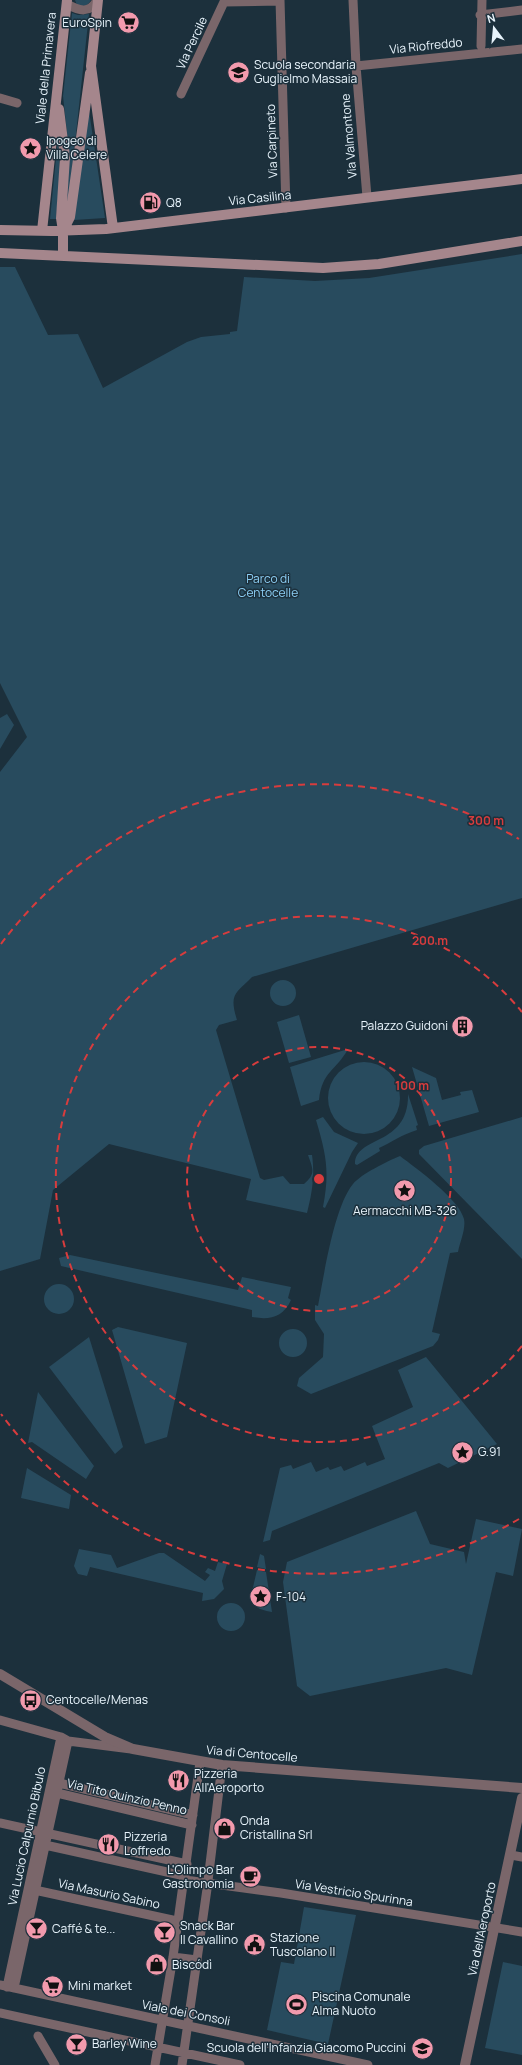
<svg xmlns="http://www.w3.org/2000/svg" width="522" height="2065" viewBox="0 0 522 2065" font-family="Manrope,sans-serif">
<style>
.green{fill:#284b5e}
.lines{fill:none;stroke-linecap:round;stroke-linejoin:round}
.minor{stroke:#7a666a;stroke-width:9}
.tertiary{stroke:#7a666a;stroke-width:10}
.secondary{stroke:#a5868c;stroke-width:10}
.ring{fill:none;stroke:#d83c3d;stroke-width:2;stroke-dasharray:7 5}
.labels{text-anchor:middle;stroke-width:3;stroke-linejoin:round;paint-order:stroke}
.poi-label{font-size:12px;fill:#e8f4fc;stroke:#1c303c;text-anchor:start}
.street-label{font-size:12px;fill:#e8f4fc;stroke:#1c303c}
.park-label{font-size:12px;fill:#8ccef4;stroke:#1c303c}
.centre{fill:#d83c3d;stroke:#1c303c;stroke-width:2}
.ring-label{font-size:12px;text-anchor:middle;font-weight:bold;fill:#d83c3d;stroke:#1c303c;stroke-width:3;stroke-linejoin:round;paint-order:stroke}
</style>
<rect width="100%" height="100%" fill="#1c303c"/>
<path class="green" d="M75,0H91C87,7 84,6 77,5Z
M72,13L78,15L89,14L68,207L66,206L69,151L63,96Z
M88,104L105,218L74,220Z
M58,138L60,174L56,219H50Z
M522,254V898L252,977C235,994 229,994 237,1020L219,1025L216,1030L260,1178L264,1180L283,1176L290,1184H304C316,1174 313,1169 308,1155H312C315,1176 312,1193 307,1213L246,1200L251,1179L109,1144L53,1190L40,1259L0,1271V772L27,737L0,683V267H15L48,335L78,334L103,388L187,342L201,337L230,334V332L237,331L244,277L315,281L369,278Z
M7,714L14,725L0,749V718Z
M270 993a13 13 0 1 1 26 0a13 13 0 1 1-26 0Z
M299,1015L311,1057L289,1063L277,1022Z
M348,1049C336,1071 322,1071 319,1100L301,1106L290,1067Z
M328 1098a36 36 0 1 1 72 0a36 36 0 1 1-72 0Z
M412,1067L436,1078L442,1100L461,1095L460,1092L472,1090L479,1112L429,1126Z
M408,1094L418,1125L416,1126L417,1130C401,1135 394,1141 379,1148L380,1151L357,1165L355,1164C355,1135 409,1147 408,1094Z
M323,1117L334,1132L358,1143L352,1152L325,1208L323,1207C330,1171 326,1154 316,1120Z
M522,1117V1259L419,1154V1150L424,1146Z
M400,1156C417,1169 459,1199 464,1219C466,1229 460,1242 458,1252L450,1253L432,1332L440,1334L438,1340L433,1346L311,1394L297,1386L299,1378L323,1357L324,1334L315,1320V1305L318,1306C324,1275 334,1207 353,1184C361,1174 388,1161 400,1156Z
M70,1255L238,1290L242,1277L291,1287L288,1298L291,1300C283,1318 269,1320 252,1317V1310L61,1266L59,1258Z
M44 1299a15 15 0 1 1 30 0a15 15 0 1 1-30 0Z
M118,1327L187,1343L167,1437L145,1444L112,1330Z
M279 1343a14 14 0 1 1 28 0a14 14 0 1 1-28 0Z
M89,1337L123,1447L115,1454L49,1367Z
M426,1357L497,1444L448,1468L439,1463L272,1531L270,1540L263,1542L280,1468L291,1465L293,1469L311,1462L316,1472L328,1467L330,1470L341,1466L344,1471L365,1462L367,1466L385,1459L372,1426L413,1407L398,1370Z
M38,1392L94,1466L86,1479L32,1442L28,1443Z
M27,1468L71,1495L69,1509L21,1498Z
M416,1511L430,1544L464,1552L466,1564L476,1519L522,1529L513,1576L496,1572L472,1675L446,1668L310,1696L297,1686L283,1582L287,1562Z
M79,1549L111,1555L117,1568L159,1553H164L205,1581L210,1575L205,1572L208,1568L215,1571L218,1562L227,1564L222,1581L224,1589L214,1599L202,1601L203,1593L90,1567L87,1576L78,1574L74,1566Z
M260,1554L264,1556L266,1569L257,1567Z
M257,1570L266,1572L272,1612C261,1610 253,1608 249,1596H251Z
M217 1617a14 14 0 1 1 28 0a14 14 0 1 1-28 0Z
M304,1907L356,1915L328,2044L267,2030L281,1962L294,1964Z
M503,1962L522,1966V2055L485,2048Z"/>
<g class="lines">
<path class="minor" d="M280,0L286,208
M353,0L356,66L367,197
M224,2L280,1
M67,4C79,11 90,14 97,0
M480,15L522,10
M481,46L482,0
M356,66L522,49
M181,94L224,2
M0,98L17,103
M0,1720L61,1737L68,1741L131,1749
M59,1783L193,1815
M57,1793L192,1825
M0,1823L187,1864
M45,1845L185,1876
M511,1855L522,1857
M185,1880L281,1893L522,1932
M30,1889L177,1921
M173,1957L197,1960
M0,1985L368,2065
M7,1987L61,1737
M14,1988L68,1741
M0,2013L240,2065
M38,2036L55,2065
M155,2065L173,1957L200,1762
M182,2065L207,1889L222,1765"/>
<path class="tertiary" d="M0,1674L105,1737L133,1749L222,1765L522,1788
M465,2065L522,1798"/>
<path class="secondary" d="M98,0L91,66L113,228
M59,109L65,157L61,218L63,231V256
M0,230L52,231L106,229L522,179
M42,231L67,0
M63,231L70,217L90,73
M0,253L323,268L379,264L522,241"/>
</g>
<g class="ring">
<circle cx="319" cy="1179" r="132"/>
<path d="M522 1346A263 263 0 1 1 522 1012"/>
<path d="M519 1519A395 395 0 0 1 1 1414M1 944A395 395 0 0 1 519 839"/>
</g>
<defs>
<symbol id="supermarket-disc" viewBox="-11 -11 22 22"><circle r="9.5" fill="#f29aad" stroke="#1c303c"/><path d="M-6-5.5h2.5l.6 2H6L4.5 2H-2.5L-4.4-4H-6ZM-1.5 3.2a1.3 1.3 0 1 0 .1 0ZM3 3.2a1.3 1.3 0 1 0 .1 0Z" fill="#111"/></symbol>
<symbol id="school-disc" viewBox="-11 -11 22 22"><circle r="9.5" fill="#f29aad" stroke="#1c303c"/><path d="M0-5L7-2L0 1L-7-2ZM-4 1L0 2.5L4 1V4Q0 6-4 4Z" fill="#111"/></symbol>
<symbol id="sight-disc" viewBox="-11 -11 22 22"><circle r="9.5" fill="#f29aad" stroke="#1c303c"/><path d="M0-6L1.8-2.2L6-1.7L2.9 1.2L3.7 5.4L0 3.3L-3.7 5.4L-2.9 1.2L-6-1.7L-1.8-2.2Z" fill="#111"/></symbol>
<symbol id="fuel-disc" viewBox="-11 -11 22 22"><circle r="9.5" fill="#f29aad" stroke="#1c303c"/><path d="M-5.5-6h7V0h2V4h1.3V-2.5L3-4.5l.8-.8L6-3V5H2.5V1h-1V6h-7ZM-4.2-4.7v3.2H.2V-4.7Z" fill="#111"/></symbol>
<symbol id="building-disc" viewBox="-11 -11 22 22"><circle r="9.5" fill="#f29aad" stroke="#1c303c"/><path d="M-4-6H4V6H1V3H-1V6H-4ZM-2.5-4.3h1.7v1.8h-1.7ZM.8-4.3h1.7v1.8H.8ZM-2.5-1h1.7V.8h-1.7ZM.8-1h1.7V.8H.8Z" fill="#111"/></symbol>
<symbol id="bus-disc" viewBox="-11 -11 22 22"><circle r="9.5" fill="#f29aad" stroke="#1c303c"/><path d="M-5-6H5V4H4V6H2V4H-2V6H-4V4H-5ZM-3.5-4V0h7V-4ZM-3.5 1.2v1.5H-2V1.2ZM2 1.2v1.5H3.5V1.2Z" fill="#111"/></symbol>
<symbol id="restaurant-disc" viewBox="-11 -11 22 22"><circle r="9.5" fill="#f29aad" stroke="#1c303c"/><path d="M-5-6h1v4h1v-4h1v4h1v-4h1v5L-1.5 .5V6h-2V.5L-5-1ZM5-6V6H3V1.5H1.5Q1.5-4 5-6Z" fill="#111"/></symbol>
<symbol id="shop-disc" viewBox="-11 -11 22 22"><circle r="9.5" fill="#f29aad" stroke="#1c303c"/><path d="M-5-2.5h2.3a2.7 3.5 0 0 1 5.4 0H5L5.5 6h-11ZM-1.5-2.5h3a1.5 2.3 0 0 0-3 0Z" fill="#111"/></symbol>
<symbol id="cafe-disc" viewBox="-11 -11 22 22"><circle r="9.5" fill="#f29aad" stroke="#1c303c"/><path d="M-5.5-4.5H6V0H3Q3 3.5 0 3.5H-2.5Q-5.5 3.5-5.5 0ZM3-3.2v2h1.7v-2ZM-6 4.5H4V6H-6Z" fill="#111"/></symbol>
<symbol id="bar-disc" viewBox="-11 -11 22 22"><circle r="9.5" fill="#f29aad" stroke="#1c303c"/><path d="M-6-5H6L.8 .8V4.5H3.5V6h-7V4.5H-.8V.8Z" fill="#111"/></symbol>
<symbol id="civic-disc" viewBox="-11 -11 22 22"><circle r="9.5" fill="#f29aad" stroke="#1c303c"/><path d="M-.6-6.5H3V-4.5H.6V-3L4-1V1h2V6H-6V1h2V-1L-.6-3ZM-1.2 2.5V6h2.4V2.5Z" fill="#111"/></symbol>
<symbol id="stadium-disc" viewBox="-11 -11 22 22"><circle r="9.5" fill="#f29aad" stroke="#1c303c"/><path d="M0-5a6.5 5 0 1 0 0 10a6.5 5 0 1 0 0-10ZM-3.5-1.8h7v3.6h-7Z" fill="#111"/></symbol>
</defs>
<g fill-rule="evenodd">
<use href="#supermarket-disc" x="116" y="10" width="25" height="25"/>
<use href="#school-disc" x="226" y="60" width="25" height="25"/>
<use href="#sight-disc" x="18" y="136" width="25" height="25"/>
<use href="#fuel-disc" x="138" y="190" width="25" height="25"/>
<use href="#building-disc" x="450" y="1014" width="25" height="25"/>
<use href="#sight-disc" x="392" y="1178" width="25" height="25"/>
<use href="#sight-disc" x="450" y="1440" width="25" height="25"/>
<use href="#sight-disc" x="248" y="1584" width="25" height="25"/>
<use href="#bus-disc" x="18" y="1688" width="25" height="25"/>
<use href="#restaurant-disc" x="166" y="1768" width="25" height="25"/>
<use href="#shop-disc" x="212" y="1816" width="25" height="25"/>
<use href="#restaurant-disc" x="96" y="1832" width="25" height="25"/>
<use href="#cafe-disc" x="238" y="1864" width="25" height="25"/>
<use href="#bar-disc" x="24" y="1916" width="25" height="25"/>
<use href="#bar-disc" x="152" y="1920" width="25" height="25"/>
<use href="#civic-disc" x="242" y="1932" width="25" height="25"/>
<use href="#shop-disc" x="144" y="1952" width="25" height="25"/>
<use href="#supermarket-disc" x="40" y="1974" width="25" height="25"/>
<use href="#stadium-disc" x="284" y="1992" width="25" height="25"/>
<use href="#bar-disc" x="64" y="2032" width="25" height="25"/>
<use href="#school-disc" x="410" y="2036" width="25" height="25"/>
</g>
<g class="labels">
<g class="poi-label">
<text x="112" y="27" text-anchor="end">EuroSpin</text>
<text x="254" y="69">Scuola secondaria<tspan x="254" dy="14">Guglielmo Massaia</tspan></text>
<text x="46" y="145">Ipogeo di<tspan x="46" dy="14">Villa Celere</tspan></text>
<text x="166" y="207">Q8</text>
<text x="448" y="1030" text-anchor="end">Palazzo Guidoni</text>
<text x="405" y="1215" text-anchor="middle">Aermacchi MB-326</text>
<text x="478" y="1456">G.91</text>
<text x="276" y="1601">F-104</text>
<text x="46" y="1704">Centocelle/Menas</text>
<text x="194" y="1778">Pizzeria<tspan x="194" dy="14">All'Aeroporto</tspan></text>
<text x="240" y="1825">Onda<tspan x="240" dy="14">Cristallina Srl</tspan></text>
<text x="124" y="1841">Pizzeria<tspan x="124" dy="14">Loffredo</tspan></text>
<text x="234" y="1874" text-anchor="end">L'Olimpo Bar<tspan x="234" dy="14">Gastronomia</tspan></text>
<text x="180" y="1930">Snack Bar<tspan x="180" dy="14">Il Cavallino</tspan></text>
<text x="52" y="1933">Caffé &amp; te...</text>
<text x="270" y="1942">Stazione<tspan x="270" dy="14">Tuscolano II</tspan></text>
<text x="172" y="1969">Biscódì</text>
<text x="68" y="1990">Mini market</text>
<text x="312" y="2001">Piscina Comunale<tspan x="312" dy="14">Alma Nuoto</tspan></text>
<text x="92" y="2048">Barley Wine</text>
<text x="406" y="2052" text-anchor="end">Scuola dell'Infanzia Giacomo Puccini</text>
</g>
<g class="street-label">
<text transform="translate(192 43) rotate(-65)" y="4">Via Percile</text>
<text transform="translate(426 46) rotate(-6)" y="4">Via Riofreddo</text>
<text transform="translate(46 68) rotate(-84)" y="4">Viale della Primavera</text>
<text transform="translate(349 136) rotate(-95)" y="4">Via Valmontone</text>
<text transform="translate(272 141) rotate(-92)" y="4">Via Carpineto</text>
<text transform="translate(260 198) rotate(-6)" y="4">Via Casilina</text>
<text transform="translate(252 1754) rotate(5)" y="4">Via di Centocelle</text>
<text transform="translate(127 1797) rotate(13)" y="4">Via Tito Quinzio Penno</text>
<text transform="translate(27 1836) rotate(-78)" y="4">Via Lucio Calpurnio Bibulo</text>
<text transform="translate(354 1893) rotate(9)" y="4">Via Vestricio Spurinna</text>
<text transform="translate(109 1894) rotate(12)" y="4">Via Masurio Sabino</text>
<text transform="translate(482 1929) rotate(-78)" y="4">Via dell'Aeroporto</text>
<text transform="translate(186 2013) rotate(11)" y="4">Viale dei Consoli</text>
</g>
<g class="park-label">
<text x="268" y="583">Parco di<tspan x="268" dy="14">Centocelle</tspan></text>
</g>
</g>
<circle cx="319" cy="1179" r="6" class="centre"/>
<g class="ring-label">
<text x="486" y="825">300 m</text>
<text x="430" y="945">200 m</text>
<text x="412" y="1090">100 m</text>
</g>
<g transform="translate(494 28) rotate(344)" stroke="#1c303c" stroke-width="3" paint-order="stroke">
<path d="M0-3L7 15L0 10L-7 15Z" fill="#e8f4fc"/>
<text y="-6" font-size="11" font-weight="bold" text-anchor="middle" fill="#e8f4fc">N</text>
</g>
</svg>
